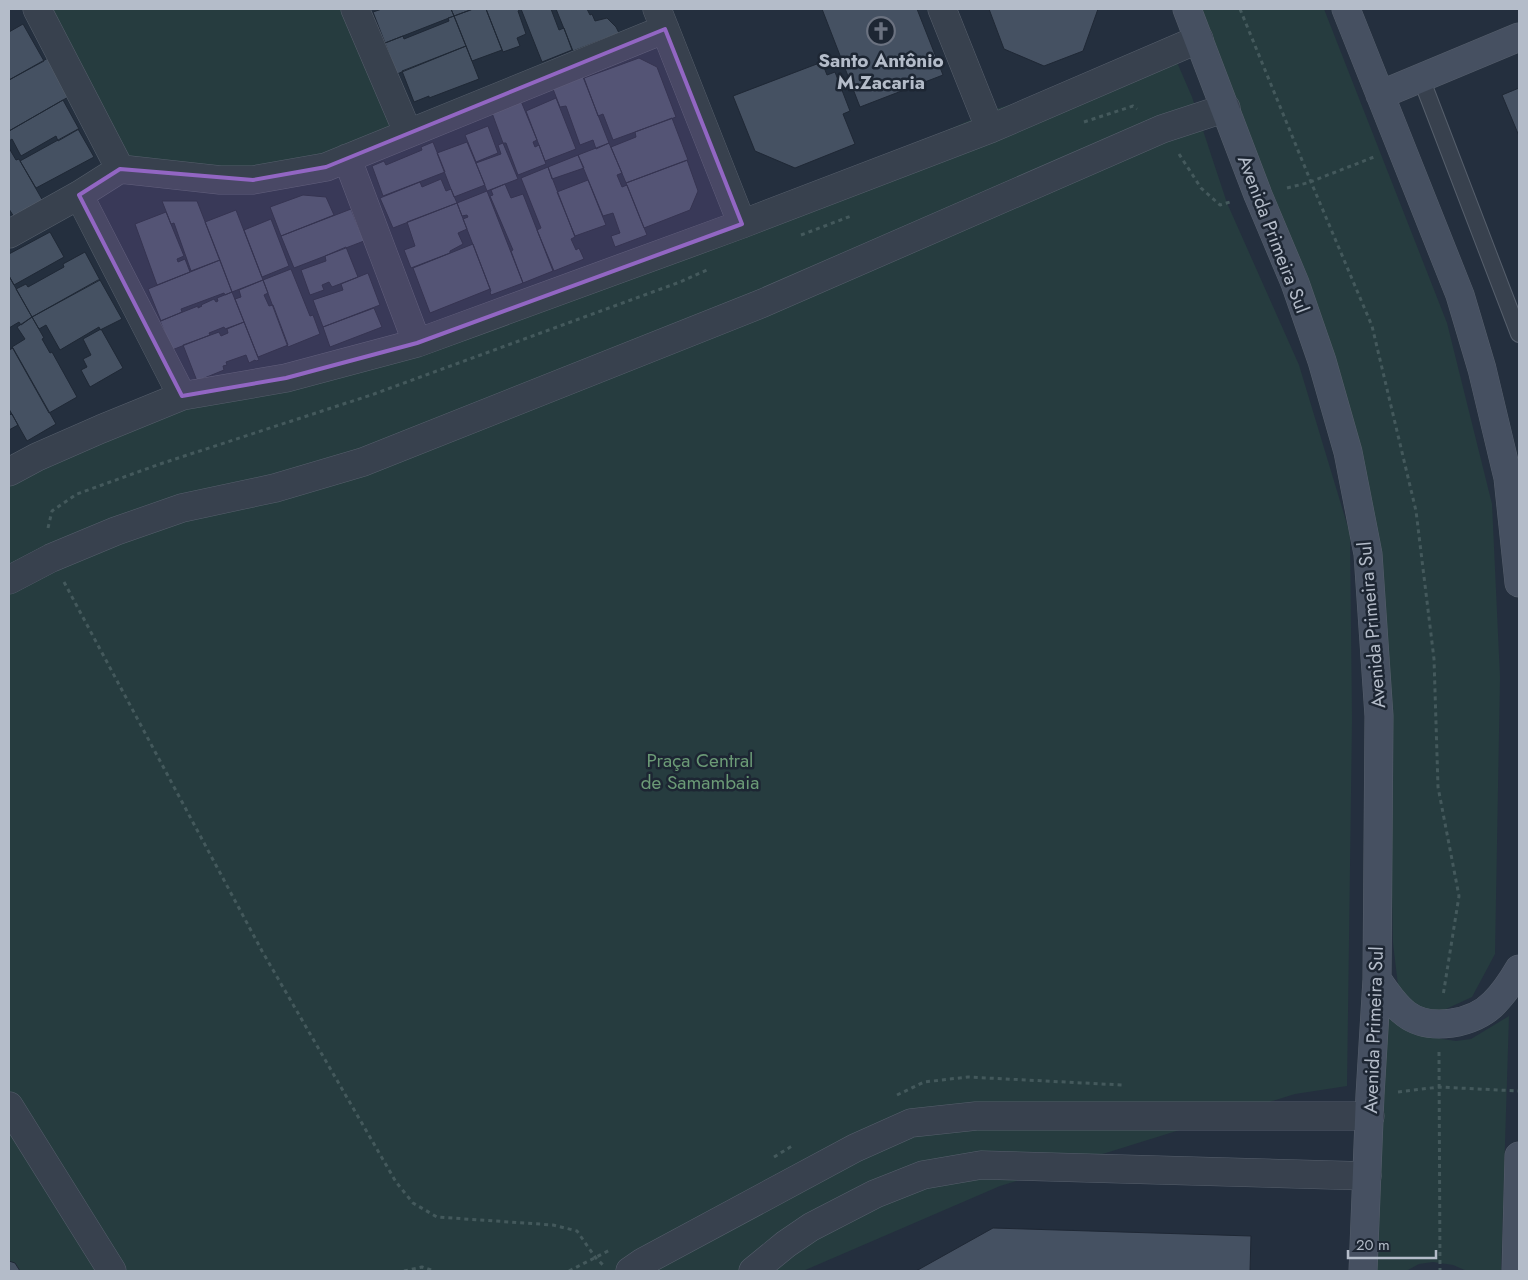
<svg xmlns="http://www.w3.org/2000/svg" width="1528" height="1280" viewBox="0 0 1528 1280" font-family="Jost,sans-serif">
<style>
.green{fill:#263c3f}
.building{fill:#455162;stroke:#1f2835}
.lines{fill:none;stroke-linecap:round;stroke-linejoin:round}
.lane-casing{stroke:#565f6c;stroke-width:18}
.street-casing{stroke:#565f6c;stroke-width:29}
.secondary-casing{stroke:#565f6c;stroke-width:29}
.path{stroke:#44595c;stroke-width:3;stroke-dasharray:4 4;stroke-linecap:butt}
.lane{stroke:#38414e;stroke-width:16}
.street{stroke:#38414e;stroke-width:28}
.secondary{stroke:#465061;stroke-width:28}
.marked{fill:#9266c3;fill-opacity:0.2;stroke:#9266c3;stroke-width:4;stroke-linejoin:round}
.labels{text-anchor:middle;stroke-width:5;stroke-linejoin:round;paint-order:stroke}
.poi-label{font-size:19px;font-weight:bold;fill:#b4bcc9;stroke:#1d2633}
.street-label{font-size:19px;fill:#b4bcc9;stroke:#1d2633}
.park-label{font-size:19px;fill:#6b9a76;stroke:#1d2633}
</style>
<rect width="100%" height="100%" fill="#242f3e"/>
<path class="green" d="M37,9H355L408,133L326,167L120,169Z
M1190,9H1324L1447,323L1492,504L1500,677L1495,954L1472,997L1433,1015L1400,1002L1393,943L1388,714L1373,525Z
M1176,60L1192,97L1227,203L1299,365L1350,534L1352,720L1347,1086L1295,1094L1000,1186L803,1271H9V472L101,429L286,378L743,221L995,109Z
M1383,1010L1415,1035L1456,1041L1471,1039L1509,1016L1501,1271H1467L1453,1265L1433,1262L1419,1264L1406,1271H1376Z"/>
<path class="building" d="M382,9H451L454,16L385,43L373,12Z
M451,9H473L454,16Z
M473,9H486L502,50L472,61L454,16Z
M486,9H521L518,11L526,34L517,38L520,46L503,52Z
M521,9H551L559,30L564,28L572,50L542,62Z
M556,9H587L590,15L592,14L595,21L607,18L616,27L619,33L573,51Z
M822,9H917L943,75L860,107Z
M989,9H1098L1083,51L1044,66L1004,49Z
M454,16L466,46L397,74L385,43L403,36L404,39L449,21L448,18Z
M23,24L44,61L9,80V32Z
M466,46L479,79L429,98V96L414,102L402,71Z
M48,58L70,96L9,131V80Z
M639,58L657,67L676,117L613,140L603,114L598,116L584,78Z
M822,62L827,75L835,72L850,111L843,114L855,144L795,168L755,151L733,96Z
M583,77L609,143L596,149L593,140L580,145L566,106L560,107L553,89Z
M1519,88V136L1502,95Z
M556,98L576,149L545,161L526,111Z
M63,100L79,129L58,141L56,136L21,156L12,139L9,141V131Z
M521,101L537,140L533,142L535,147L539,145L546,164L518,175L506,143H503L492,113Z
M672,118L688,160L626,183L611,147L636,137L635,132Z
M488,126L498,153L476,162L465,135Z
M78,129L94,157L36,188L20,161Z
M433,142L445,172L383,196L372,166L384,161L386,165L422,150L421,147Z
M467,142L485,185L454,197L437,153Z
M503,143L518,179L487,191L476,163L501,154L498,145Z
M609,143L622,173L617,175L622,187L627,185L647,235L615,247L611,236L620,233L613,213L603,216L578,155Z
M9,148L16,160L19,159L43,201L14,217L9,209Z
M578,155L584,168L552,179L548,167Z
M687,160L698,191L690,210L644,228L626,183Z
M548,167L575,237L571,239L576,250L579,248L584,259L554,271L537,230L541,228L521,178Z
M441,179L446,191L451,189L457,203L393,228L380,198L420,182L422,187Z
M588,180L606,225L575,236L557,192Z
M505,184L511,198L523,194L553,271L523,283L511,251L513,250L490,196L493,195L491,190Z
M487,191L523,283L491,295L490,292L491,291L463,219L468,217L467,215L462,216L457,203Z
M303,195L326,197L334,215L281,236L270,207Z
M162,201H197L220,260L191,271L174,223L171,224Z
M457,203L467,229L458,233L463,244L450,251V253L411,268L404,250L415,246L407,222Z
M351,209L364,241L294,268L281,236Z
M236,210L263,280L232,292L205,222Z
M166,212L184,256L177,259L178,262L185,259L190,272L157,285L135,224Z
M271,219L289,266L262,277L244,230Z
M50,232L64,257L14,285L9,276V254Z
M473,244L490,289L430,313L413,268Z
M346,247L358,277L332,287L329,282L322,285L324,290L310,295L301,270L326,261L325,256Z
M85,252L100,280L32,317L16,289L26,284L28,287L64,267L63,264Z
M220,260L232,292L225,295L224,293L181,309L182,312L161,321L148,289Z
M291,269L310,316L313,315L320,334L288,347L263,280Z
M368,273L380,305L323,327L313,300L343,290L341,284Z
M9,276L32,317L21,325L19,322L9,328Z
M98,280H100L122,319L100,330L99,327L60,350L46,325L39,329L32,317Z
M263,280L268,293L264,295L269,306L273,305L288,345L258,357L235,299L241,297L239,290Z
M232,292L244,322L225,329L224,327L209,333L210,335L172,350L160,321L198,306V308L202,306L201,305L214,299L216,302L218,301L217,298Z
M374,308L382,327L330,347L323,327Z
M32,317L44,338L42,339L50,353L52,352L77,397L49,413L12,347L25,339L17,327Z
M244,322L259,360L256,361L255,360L249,363L246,355L226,362L227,365L223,366L224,370L197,381L183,345L219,332L221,336L228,333L227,329Z
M101,329L123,368L90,387L81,370L87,367L83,359L91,355L83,339Z
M13,348L56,424L27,441L9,409V349V350Z
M12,414L18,425L9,430V415Z
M993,1228L1251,1236L1250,1271H916Z
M9,1261L15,1263L20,1271H9Z"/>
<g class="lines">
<defs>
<path id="lane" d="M1421,78L1519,334"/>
<path id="street" d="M37,9L120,169
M355,9L408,133
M657,9L742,224
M942,9L990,129
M347,158L417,343
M79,195L182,396
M9,234L79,195L120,169L220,180H253L326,167L665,29
M9,472L37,457L101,429L182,396L286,378L417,343L742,224L990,129L1199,39
M9,580L51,558L116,531L182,508L275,488L363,462L763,303L1162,129L1226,108
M9,1106L112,1271
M630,1271L643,1262L855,1148L911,1123L976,1116H1370
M753,1271L786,1244L811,1227L875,1194L923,1175L981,1165L1367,1176"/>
<path id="secondary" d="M1187,9L1258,195L1295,283L1322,361L1348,452L1368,554L1379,716L1377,979L1370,1095L1363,1271
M1346,9L1460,295L1482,369L1508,478L1519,583
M1380,95L1519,37
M1377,979C1385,991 1394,1005 1406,1014C1430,1032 1474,1024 1494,1003C1504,993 1512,981 1519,969
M1516,1271L1519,1156"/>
</defs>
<use href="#lane" class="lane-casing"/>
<use href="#street" class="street-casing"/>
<use href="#secondary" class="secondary-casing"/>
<path class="path" d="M1240,9L1311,182L1372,326L1416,511L1434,659L1438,787L1459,896L1443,996
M1084,122L1133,106L1137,109
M1179,154L1201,188L1220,205L1230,202
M1310,182L1374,157
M1287,188L1311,182
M801,235L851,216
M48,528L52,511L77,494L160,464L374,394L680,282L709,269
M64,582L262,951L396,1182L413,1203L437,1217L553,1225L577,1231L595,1257L603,1265
M1439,1052L1440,1271
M1398,1092L1439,1087L1519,1091
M897,1095L924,1082L968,1077L1122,1085
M774,1157L792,1146
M404,1271L422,1267L435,1271
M569,1271L610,1250"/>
<use href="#lane" class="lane"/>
<use href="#street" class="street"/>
<use href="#secondary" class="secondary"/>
</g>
<path class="marked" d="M665,29L742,224L417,343L286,378L182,396L79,195L120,169L253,180L326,167Z"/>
<defs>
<symbol id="church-ring" viewBox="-11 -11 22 22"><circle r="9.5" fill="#1d2633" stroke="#6b7280" stroke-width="1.5"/><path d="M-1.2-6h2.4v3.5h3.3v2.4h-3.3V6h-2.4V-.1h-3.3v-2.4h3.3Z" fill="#6b7280"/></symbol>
</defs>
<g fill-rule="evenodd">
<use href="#church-ring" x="865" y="15" width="32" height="32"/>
</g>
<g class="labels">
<g class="poi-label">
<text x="881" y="67">Santo Antônio<tspan x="881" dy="22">M.Zacaria</tspan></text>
</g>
<g class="street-label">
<text transform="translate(1274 234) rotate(69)" y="7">Avenida Primeira Sul</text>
<text transform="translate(1371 625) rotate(-95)" y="7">Avenida Primeira Sul</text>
<text transform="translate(1373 1030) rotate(-88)" y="7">Avenida Primeira Sul</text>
</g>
<g class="park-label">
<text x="700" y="767">Praça Central<tspan x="700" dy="22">de Samambaia</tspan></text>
</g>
</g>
<rect width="1528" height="1280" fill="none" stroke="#b4bcc9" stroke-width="20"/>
<path d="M1348 1250v8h88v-8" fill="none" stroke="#b4bcc9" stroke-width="2.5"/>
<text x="1356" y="1250" font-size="15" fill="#b4bcc9" stroke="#1d2633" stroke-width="4" paint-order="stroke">20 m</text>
</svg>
